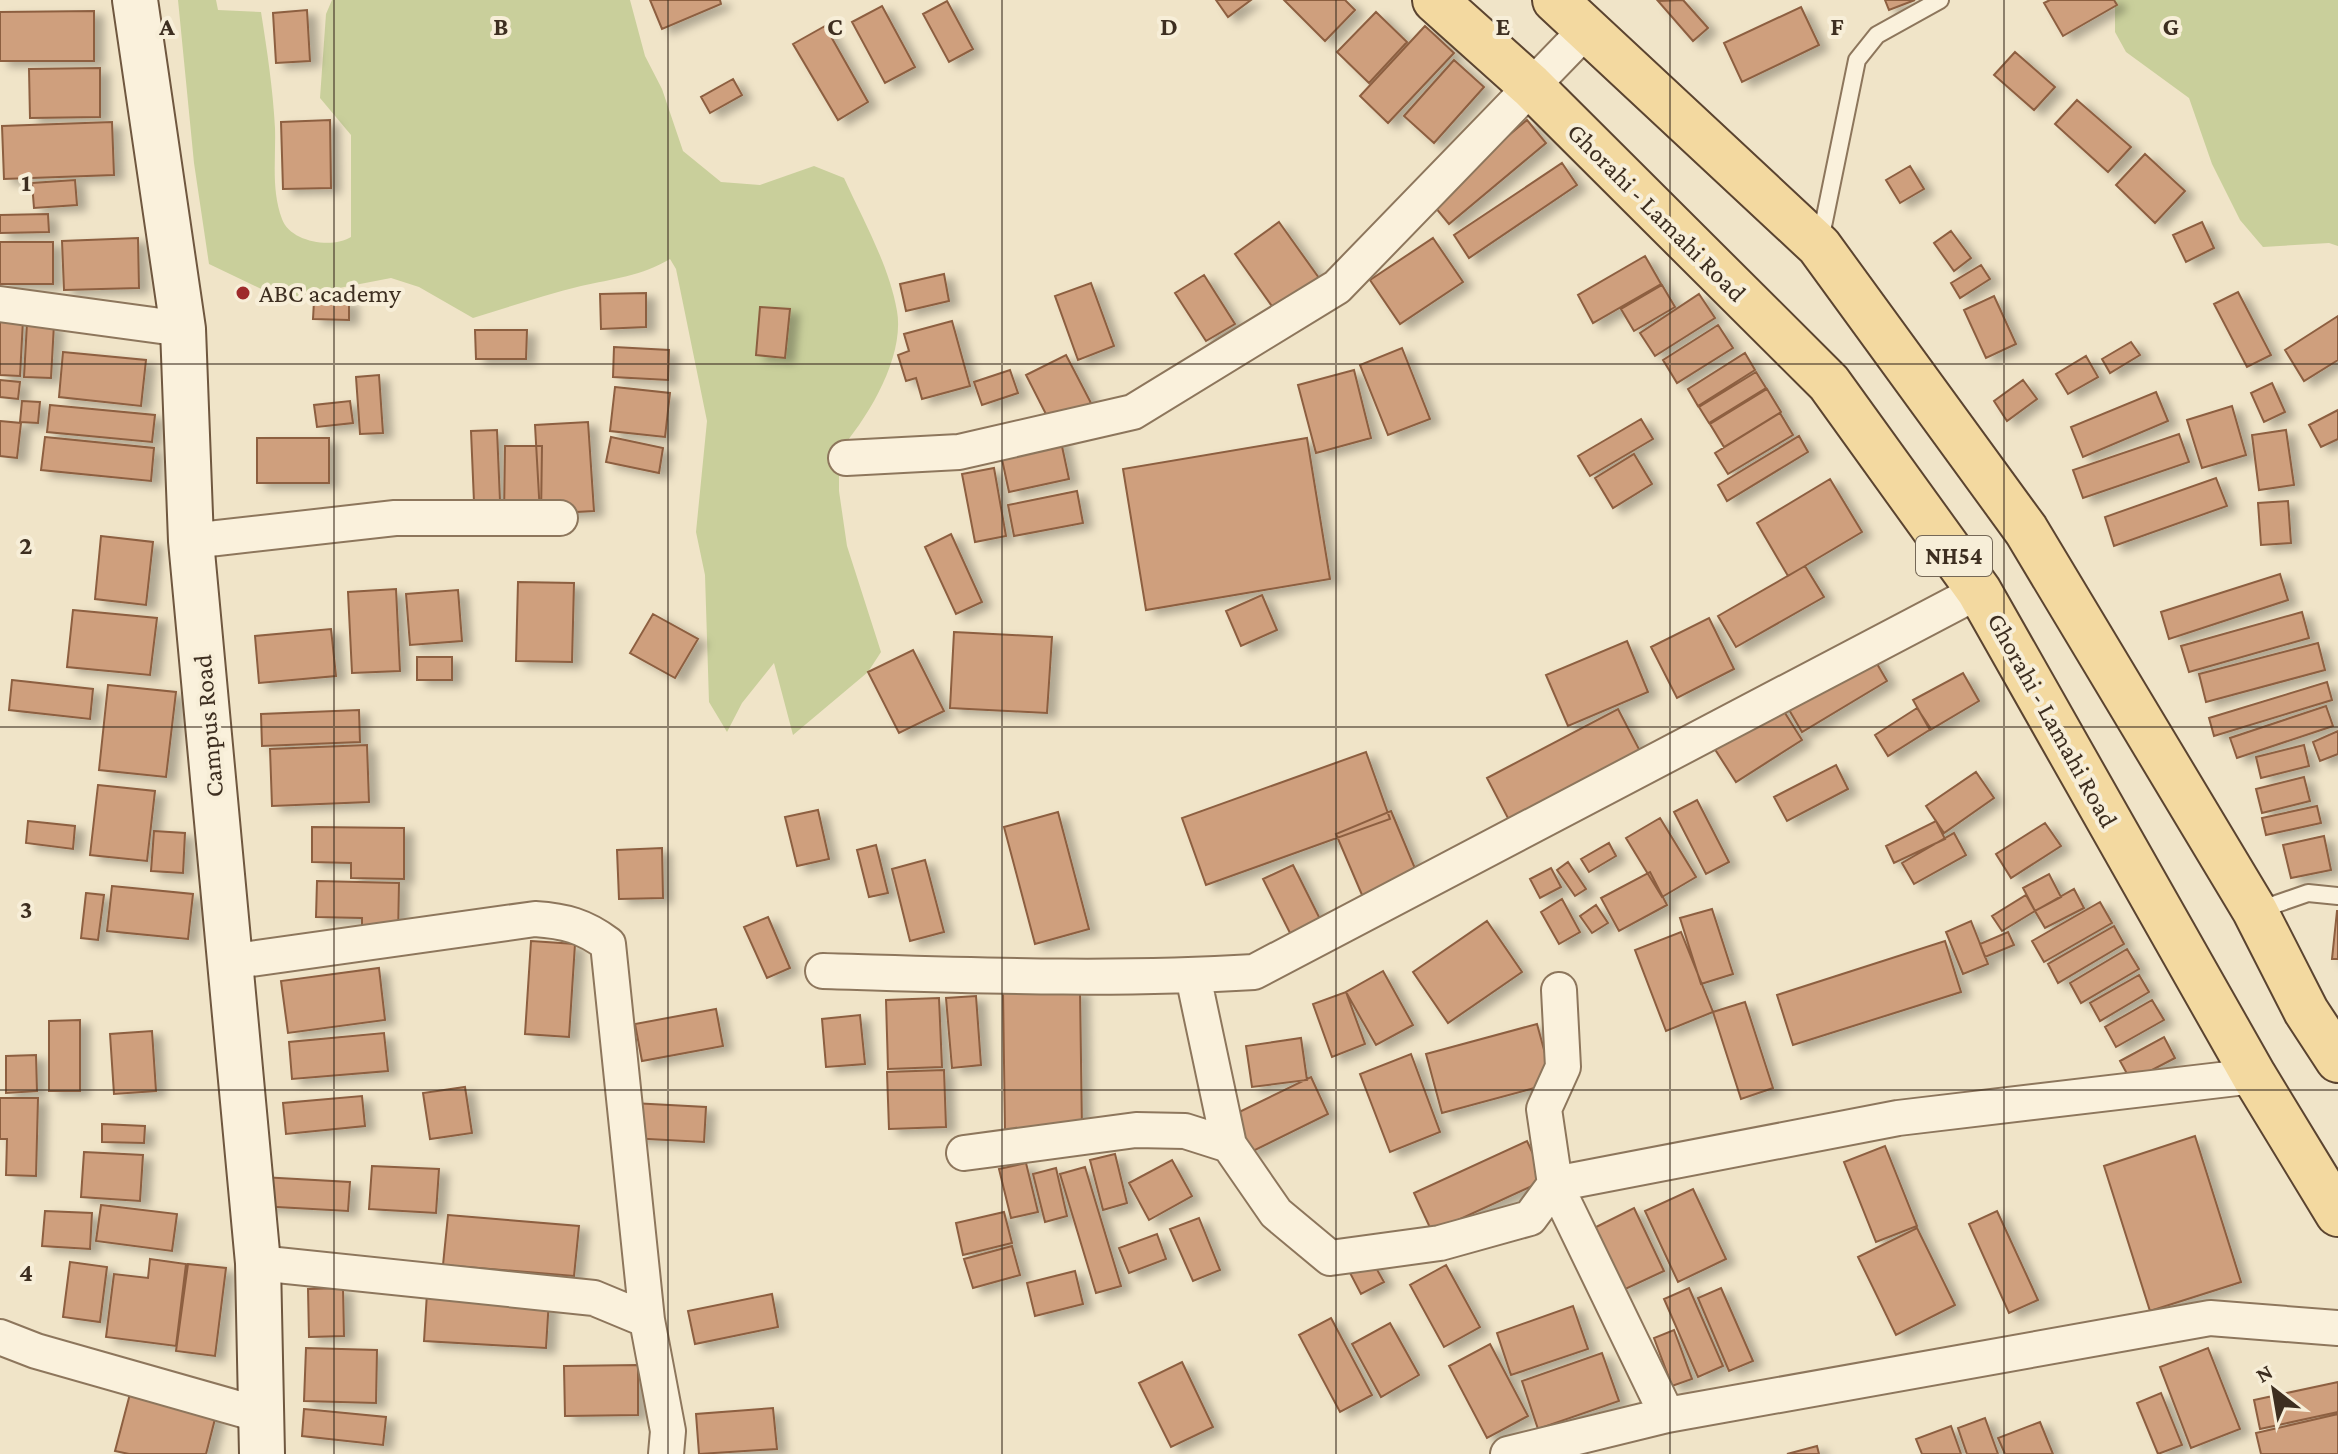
<svg xmlns="http://www.w3.org/2000/svg" width="2338" height="1454" viewBox="0 0 2338 1454" font-family="'Crimson Pro',serif">
<style>
.green{fill:#c9cf9b}
.building{fill:#cf9f7d;stroke:#8d5f41;stroke-width:2;filter:url(#shadow)}
.lines{fill:none;stroke-linecap:round;stroke-linejoin:round}
.lane-casing{stroke:#8d765c;stroke-width:20}
.street-casing{stroke:#8d765c;stroke-width:38}
.secondary-casing{stroke:#6f573f;stroke-width:48}
.primary-casing{stroke:#5b4430;stroke-width:48}
.lane{stroke:#faf1dc;stroke-width:16}
.street{stroke:#faf1dc;stroke-width:34}
.secondary{stroke:#faf1dc;stroke-width:44}
.primary{stroke:#f3d9a0;stroke-width:44}
.grid{fill:none;stroke:#3d2e20;stroke-width:2;stroke-opacity:0.55}
.poi-dot{fill:#9e2a2b;stroke:#f7eed8;stroke-width:3}
.labels{text-anchor:middle;stroke-width:8;stroke-linejoin:round;paint-order:stroke}
.shield{fill:#f7eed8;stroke:#756857;stroke-width:2}
.shield-label{font-size:24px;font-weight:bold;fill:#3d2e20}
.street-label{font-size:26px;fill:#3d2e20;stroke:#f7eed8}
.poi-label{font-size:26px;fill:#3d2e20;stroke:#f7eed8;text-anchor:start}
.grid-label{font-size:26px;text-anchor:middle;font-weight:bold;fill:#3d2e20;stroke:#f7eed8;stroke-width:8;stroke-linejoin:round;paint-order:stroke}
</style>
<defs>
<filter id="shadow"><feDropShadow dx="9" dy="5" stdDeviation="4" flood-color="#0004"/></filter>
</defs>
<rect width="100%" height="100%" fill="#f0e4c8"/>
<path class="green" d="M178,0H216L218,10L261,12C267,50 273,89 275,128C276,159 271,189 282,219C290,242 332,249 351,237V135L320,98L326,14L332,0H630L645,56L662,89L683,151L721,182L760,185L814,166L844,178C863,220 889,265 897,311C905,357 868,418 839,451V491L847,546L881,652L868,672L793,735L774,663L742,703L727,732L709,702L705,575L696,532L707,421L676,269L670,259C641,276 613,279 581,286C544,295 509,307 473,318L419,287L391,278L282,299L209,264L194,163Z
M2115,0H2338V246L2329,243L2263,247L2240,220L2212,164L2189,98L2126,52L2115,32Z"/>
<path class="building" d="M650,0H720L721,4L662,29Z
M1216,0H1251L1228,17Z
M1284,0H1345L1355,10L1325,41Z
M1683,0L1708,28L1693,41L1658,1Z
M1885,0H1915L1889,10Z
M2050,0H2114L2117,5L2063,36L2044,3Z
M947,1L973,49L949,62L923,14Z
M882,6L915,67L885,83L852,22Z
M1801,7L1819,45L1742,82L1724,43Z
M307,10L310,61L276,63L273,13Z
M94,11V61H0V12Z
M1376,12L1407,42L1369,83L1337,52Z
M825,26L868,102L838,120L793,44Z
M1425,26L1454,53L1388,123L1360,96Z
M2015,52L2055,87L2034,110L1994,75Z
M1454,60L1484,87L1434,143L1404,116Z
M100,68V117L30,118L29,69Z
M733,79L742,95L710,113L701,97Z
M2077,100L2131,147L2108,172L2055,124Z
M330,120L331,188L283,189L281,122Z
M1527,120L1546,143L1449,224L1430,201Z
M112,122L114,175L4,179L2,126Z
M2145,154L2185,191L2155,223L2116,185Z
M1562,163L1577,185L1469,258L1454,235Z
M1910,166L1924,189L1900,203L1886,180Z
M75,180L77,205L34,208L32,183Z
M48,214L49,232L0,233V215Z
M1279,222L1319,278L1274,309L1235,254Z
M2202,222L2214,248L2186,262L2173,235Z
M1951,231L1971,258L1954,271L1934,243Z
M138,238L139,288L64,290L62,241Z
M1433,238L1463,282L1400,324L1370,280Z
M0,242H53V284H0Z
M1645,256L1661,284L1593,323L1578,295Z
M1981,265L1990,279L1960,298L1951,283Z
M944,274L949,301L906,311L900,284Z
M1204,275L1235,324L1206,341L1175,293Z
M1091,283L1114,346L1078,360L1055,296Z
M1662,285L1675,307L1634,331L1621,309Z
M2238,292L2271,355L2247,367L2214,304Z
M646,293V327L601,329L600,294Z
M1699,294L1715,318L1655,356L1640,333Z
M1994,296L2016,344L1986,358L1964,310Z
M314,301H349V320L313,319Z
M760,307L790,309L785,358L756,355Z
M2338,316V360L2304,381L2285,350Z
M0,319L23,320L20,376L0,375Z
M952,321L970,386L922,399L916,378L906,381L898,355L909,351L904,334Z
M27,323L54,324L51,378L24,377Z
M1718,325L1733,348L1677,383L1663,360Z
M475,330H527L526,359H476Z
M2131,342L2140,355L2110,373L2102,359Z
M614,347L669,350L668,380L613,377Z
M1402,348L1430,419L1388,435L1360,365Z
M63,352L146,360L141,406L59,397Z
M1745,353L1755,370L1698,406L1688,389Z
M1066,355L1091,403L1051,424L1026,375Z
M2086,356L2098,377L2068,394L2056,374Z
M1010,370L1018,393L982,405L974,382Z
M1354,370L1371,438L1316,453L1298,385Z
M1756,372L1766,388L1709,423L1699,407Z
M379,375L383,433L360,434L356,377Z
M0,380L20,382L18,399L0,397Z
M2023,380L2037,399L2007,421L1994,401Z
M2272,383L2285,412L2264,422L2251,393Z
M615,387L670,393L665,437L610,431Z
M1767,389L1781,412L1724,447L1710,424Z
M2156,392L2168,421L2083,457L2071,427Z
M22,401L40,402L38,423L20,422Z
M350,401L353,423L317,427L314,405Z
M50,405L155,415L152,442L47,432Z
M2232,406L2246,455L2202,468L2187,420Z
M2338,410V439L2321,447L2309,425Z
M1780,413L1793,435L1728,474L1715,453Z
M1641,419L1653,439L1590,476L1578,456Z
M0,421L21,423L17,458L0,456Z
M588,422L594,511L540,514L535,425Z
M497,430L500,501L474,502L471,431Z
M2286,430L2294,485L2259,490L2252,435Z
M2179,434L2189,462L2083,498L2073,470Z
M1799,436L1808,452L1727,501L1718,485Z
M45,437L154,448L151,481L41,470Z
M611,437L663,448L659,473L606,462Z
M1060,437L1069,479L1009,492L1000,450Z
M257,438H329V483H257Z
M1307,438L1330,579L1146,610L1123,469Z
M505,446H542L541,518L504,517Z
M1634,454L1652,484L1613,508L1595,478Z
M994,468L1006,536L975,542L962,474Z
M2216,478L2227,506L2114,546L2105,517Z
M1830,479L1862,532L1788,576L1757,523Z
M1077,491L1083,523L1014,536L1008,505Z
M2288,501L2291,543L2261,545L2258,503Z
M951,534L982,602L956,614L925,547Z
M101,536L153,542L146,605L95,599Z
M1805,566L1824,597L1736,647L1718,616Z
M2280,574L2288,600L2169,639L2161,612Z
M518,582L574,583L572,662L516,661Z
M396,589L400,671L352,673L348,592Z
M458,590L462,641L410,645L406,594Z
M1262,595L1277,630L1241,646L1226,611Z
M73,610L157,618L150,675L67,667Z
M2302,612L2309,638L2189,672L2181,646Z
M653,614L698,639L675,678L630,653Z
M1709,618L1734,669L1677,698L1651,647Z
M331,629L336,676L259,683L255,636Z
M954,632L1052,637L1047,713L950,708Z
M1627,641L1648,692L1568,726L1546,675Z
M2318,643L2325,670L2206,702L2199,674Z
M1866,645L1887,681L1802,732L1781,696Z
M913,650L944,711L899,733L868,672Z
M417,657H452V680H417Z
M1963,673L1979,701L1930,730L1913,700Z
M12,680L93,689L90,719L9,710Z
M2327,682L2332,700L2214,736L2209,718Z
M108,685L176,692L166,777L99,770Z
M1773,694L1802,740L1736,782L1707,737Z
M2326,706L2333,726L2237,758L2230,738Z
M1917,708L1931,729L1888,756L1875,735Z
M1618,709L1641,753L1510,822L1487,778Z
M359,710L360,742L262,746L261,714Z
M2338,731V754L2320,761L2313,742Z
M367,745L369,802L272,806L270,749Z
M2304,745L2309,766L2261,778L2256,757Z
M1366,752L1390,819L1206,885L1182,818Z
M1836,765L1848,789L1787,821L1774,797Z
M1976,772L1994,798L1944,833L1926,806Z
M2304,777L2310,801L2262,813L2256,789Z
M98,785L155,791L147,861L90,855Z
M1697,800L1729,862L1706,874L1674,812Z
M2317,806L2321,823L2266,835L2262,818Z
M818,810L829,859L797,866L785,817Z
M1391,811L1419,878L1365,902L1336,834Z
M1058,812L1089,929L1035,944L1004,827Z
M1660,818L1696,877L1662,897L1626,838Z
M28,821L75,826L73,849L26,843Z
M1936,821L1945,839L1894,863L1886,846Z
M2045,823L2061,846L2011,878L1996,854Z
M312,827L404,828V879L351,878V863L312,862Z
M154,831L185,833L183,873L151,871Z
M1954,833L1966,855L1914,884L1902,863Z
M2324,836L2331,870L2291,878L2283,845Z
M1609,843L1616,856L1589,872L1581,859Z
M876,845L888,893L869,897L857,850Z
M662,848L663,898L619,899L617,850Z
M925,860L944,932L910,941L892,869Z
M1568,862L1586,889L1575,896L1557,870Z
M1293,865L1323,925L1293,939L1263,879Z
M1551,868L1561,887L1540,898L1530,879Z
M1650,872L1667,905L1619,931L1601,898Z
M2049,874L2061,897L2035,911L2023,888Z
M317,881L399,883L398,937H362V918L316,917Z
M112,886L193,894L188,939L107,931Z
M2074,889L2084,908L2045,928L2035,911Z
M86,893L104,895L98,940L81,938Z
M2026,895L2035,911L2002,931L1992,916Z
M1562,899L1580,932L1559,944L1541,912Z
M2100,902L2112,923L2044,962L2032,941Z
M1596,905L1608,923L1592,933L1580,916Z
M1712,909L1733,974L1701,984L1680,918Z
M2337,911H2338V959H2332Z
M768,917L790,968L767,978L744,927Z
M1487,921L1522,972L1448,1023L1413,972Z
M1971,921L1988,964L1963,974L1946,932Z
M2114,926L2124,944L2058,983L2048,964Z
M1681,932L1713,1012L1666,1031L1635,950Z
M2008,932L2014,945L1985,957L1980,944Z
M531,941L575,944L569,1037L525,1034Z
M1945,941L1961,992L1793,1045L1777,995Z
M2127,949L2139,969L2081,1003L2070,983Z
M379,968L385,1020L288,1033L281,981Z
M1383,971L1413,1025L1376,1045L1346,992Z
M2139,975L2149,992L2100,1021L2090,1003Z
M1080,990L1082,1130L1005,1132L1003,992Z
M1346,992L1365,1044L1332,1057L1313,1004Z
M976,996L981,1065L952,1068L946,998Z
M939,998L942,1067L888,1069L886,1000Z
M2152,1000L2164,1020L2116,1047L2105,1027Z
M1745,1002L1773,1088L1741,1099L1713,1012Z
M716,1009L723,1046L642,1061L635,1024Z
M860,1015L865,1064L826,1067L822,1019Z
M80,1020V1091H49V1021Z
M1537,1024L1553,1083L1442,1113L1426,1054Z
M152,1031L156,1091L114,1094L110,1034Z
M384,1033L388,1071L292,1079L289,1042Z
M2164,1037L2175,1058L2131,1081L2120,1061Z
M1301,1038L1307,1080L1252,1087L1246,1046Z
M1411,1054L1440,1132L1390,1152L1360,1074Z
M36,1055L37,1091L6,1093V1056Z
M944,1070L946,1127L889,1129L887,1072Z
M1311,1077L1328,1114L1249,1153L1231,1116Z
M465,1087L472,1133L430,1139L423,1093Z
M362,1096L365,1126L286,1134L283,1103Z
M0,1098H38L36,1176L6,1175L7,1139H0Z
M632,1103L706,1107L704,1142L630,1138Z
M102,1124L145,1126L144,1143L102,1142Z
M2195,1136L2241,1282L2150,1311L2104,1166Z
M1527,1141L1545,1180L1432,1232L1414,1193Z
M1885,1146L1917,1226L1876,1242L1844,1162Z
M84,1152L143,1155L140,1201L81,1197Z
M1115,1154L1127,1203L1103,1210L1090,1160Z
M1172,1160L1192,1196L1149,1220L1129,1183Z
M1026,1163L1038,1212L1011,1218L999,1169Z
M372,1166L439,1169L436,1213L369,1209Z
M1085,1167L1121,1286L1096,1293L1060,1174Z
M1056,1168L1067,1216L1045,1222L1033,1174Z
M261,1177L350,1182L348,1211L259,1206Z
M1693,1189L1726,1259L1678,1282L1645,1211Z
M101,1205L177,1214L172,1251L96,1241Z
M1634,1208L1664,1271L1621,1291L1592,1229Z
M45,1211L92,1213L90,1249L42,1246Z
M1997,1211L2038,1300L2009,1313L1969,1224Z
M1004,1212L1012,1243L963,1255L956,1223Z
M448,1215L579,1226L574,1276L443,1265Z
M1199,1218L1220,1270L1193,1281L1170,1229Z
M1917,1228L1955,1305L1896,1335L1858,1257Z
M1157,1234L1166,1259L1129,1273L1119,1248Z
M1012,1246L1020,1275L973,1288L964,1259Z
M150,1259L186,1264L176,1346L106,1337L114,1274L148,1278Z
M1371,1259L1384,1282L1361,1294L1349,1271Z
M70,1262L107,1267L100,1322L63,1317Z
M188,1264L226,1268L215,1356L176,1351Z
M1446,1265L1480,1327L1444,1347L1410,1285Z
M1075,1271L1083,1304L1035,1316L1027,1283Z
M343,1288L344,1336L309,1337L308,1289Z
M1689,1288L1723,1366L1698,1377L1664,1299Z
M1721,1288L1753,1361L1729,1371L1698,1298Z
M427,1293L549,1299L546,1348L424,1341Z
M772,1294L778,1327L695,1344L688,1311Z
M1573,1306L1588,1349L1511,1375L1497,1333Z
M1331,1318L1372,1395L1340,1412L1299,1335Z
M1390,1323L1419,1375L1381,1397L1352,1344Z
M1674,1330L1692,1379L1672,1386L1654,1338Z
M1490,1344L1528,1416L1487,1438L1449,1366Z
M306,1348L377,1350L376,1403L304,1401Z
M2208,1348L2240,1429L2191,1448L2160,1367Z
M1602,1353L1619,1401L1538,1429L1522,1381Z
M1182,1362L1213,1427L1171,1447L1139,1383Z
M638,1365V1415L565,1416L564,1366Z
M2338,1382V1412L2260,1429L2254,1400Z
M131,1390L217,1411L206,1454H129L115,1451Z
M2161,1393L2182,1445L2158,1454L2137,1403Z
M773,1408L777,1449L699,1454L696,1414Z
M304,1409L386,1417L383,1445L302,1436Z
M2338,1414V1454H2261L2256,1433Z
M1985,1418L1998,1454H1967L1958,1428Z
M2040,1422L2053,1454H2005L1998,1438Z
M1951,1426L1961,1454H1922L1916,1439Z
M1817,1446L1819,1454H1787Z"/>
<g class="lines">
<defs>
<path id="lane" d="M1820,241L1857,60L1877,35L1940,0
M2256,911L2308,893L2338,896"/>
<path id="street" d="M0,304L183,329
M846,458L959,452L1133,412L1337,287L1587,29
M191,541L395,518H560
M229,962L535,919C565,921 584,926 608,944L647,1320
M823,971C966,975 1110,981 1254,972L1979,591
M1193,976L1229,1145
M1559,990L1563,1067L1544,1109L1555,1184L1667,1415
M964,1153L1136,1130L1185,1131L1229,1145L1276,1213L1330,1258L1440,1243L1530,1218L1555,1184L1898,1118L2254,1076
M258,1263L594,1298L647,1320L668,1431L666,1454
M0,1337L36,1351L261,1415
M1508,1454L1667,1415L2210,1318L2338,1328"/>
<path id="secondary" d="M135,0L183,329L191,541L258,1263L262,1454"/>
<path id="primary" d="M1435,0L1531,86L1829,383L1979,591L2254,1076L2338,1214
M1555,0L1819,246L2026,530L2255,911L2306,1011L2338,1060"/>
</defs>
<use href="#lane" class="lane-casing"/>
<use href="#street" class="street-casing"/>
<use href="#secondary" class="secondary-casing"/>
<use href="#primary" class="primary-casing"/>
<use href="#lane" class="lane"/>
<use href="#street" class="street"/>
<use href="#secondary" class="secondary"/>
<use href="#primary" class="primary"/>
</g>
<path class="grid" d="M334,0V1454M668,0V1454M1002,0V1454M1336,0V1454M1670,0V1454M2004,0V1454M0,364H2338M0,727H2338M0,1090H2338"/>
<circle class="poi-dot" cx="243" cy="293" r="8"/>
<g class="labels">
<rect class="shield" x="1916" y="536" width="76" height="40" rx="6"/>
<g class="shield-label">
<text x="1954" y="564">NH54</text>
</g>
<g class="street-label">
<text transform="translate(1657 212) rotate(45)" y="9">Ghorahi - Lamahi Road</text>
<text transform="translate(2053 720) rotate(61)" y="9">Ghorahi - Lamahi Road</text>
<text transform="translate(208 726) rotate(-95)" y="9">Campus Road</text>
</g>
<g class="poi-label">
<text x="259" y="302">ABC academy</text>
</g>
</g>
<g class="grid-label">
<text x="167" y="35">A</text>
<text x="501" y="35">B</text>
<text x="835" y="35">C</text>
<text x="1169" y="35">D</text>
<text x="1503" y="35">E</text>
<text x="1837" y="35">F</text>
<text x="2171" y="35">G</text>
<text x="26" y="191">1</text>
<text x="26" y="554">2</text>
<text x="26" y="918">3</text>
<text x="26" y="1281">4</text>
</g>
<g transform="translate(2274 1390) rotate(329)" stroke="#f7eed8" stroke-width="6" paint-order="stroke">
<path d="M0-6L14 30L0 20L-14 30Z" fill="#3d2e20"/>
<text y="-12" font-size="22" font-weight="bold" text-anchor="middle" fill="#3d2e20">N</text>
</g>
</svg>
